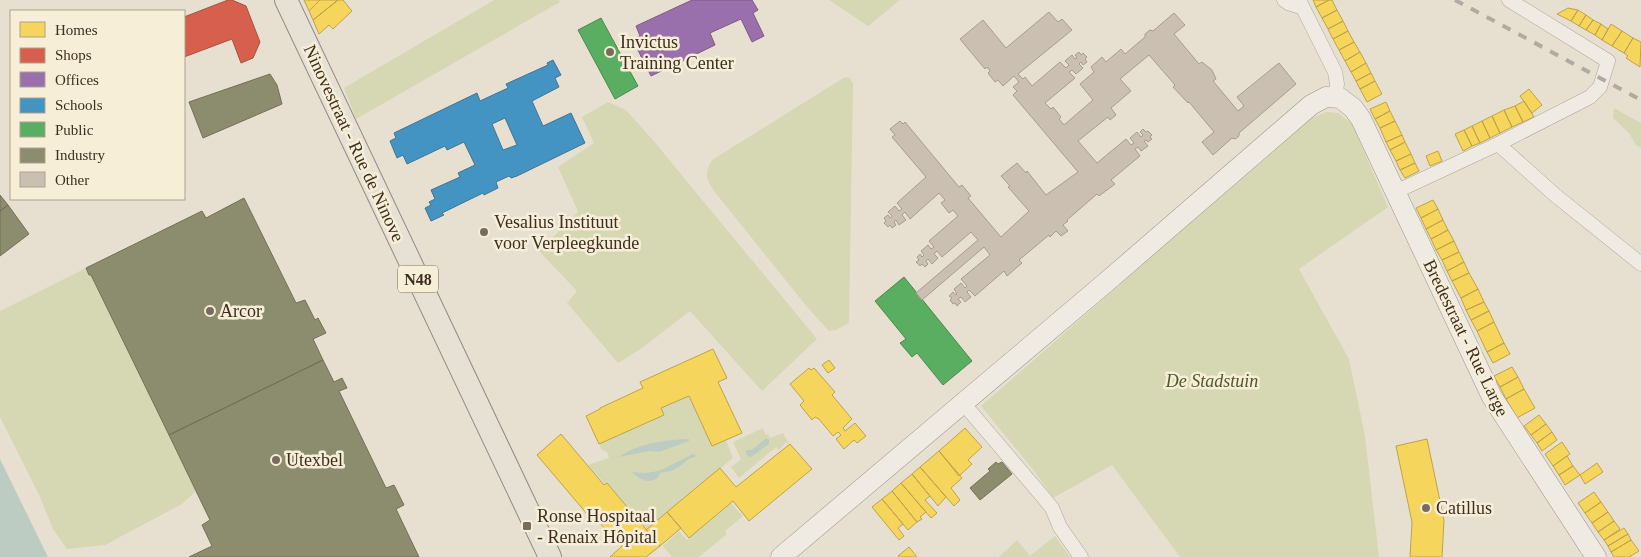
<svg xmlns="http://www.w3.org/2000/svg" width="1641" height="557" viewBox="0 0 1641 557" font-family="'Times New Roman',serif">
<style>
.green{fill:#d6d7b3}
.water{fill:#bcccc2}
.homes{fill:#f6d55c;stroke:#bea34a}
.shops{fill:#d6604d;stroke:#a85140}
.offices{fill:#9970ab;stroke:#7d5c81}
.schools{fill:#4393c3;stroke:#417592;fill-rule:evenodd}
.public{fill:#5aae61;stroke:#51884e}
.industry{fill:#8c8c6e;stroke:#747057}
.building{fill:#cbbfb2;stroke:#a89c90}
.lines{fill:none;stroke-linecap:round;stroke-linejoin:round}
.street-casing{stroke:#ada599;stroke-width:15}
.secondary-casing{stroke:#9c958a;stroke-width:21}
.primary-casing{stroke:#928b80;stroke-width:24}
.street{stroke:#efebe3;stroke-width:14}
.secondary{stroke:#efebe3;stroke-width:20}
.primary{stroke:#e6e1d4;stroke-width:22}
.rail{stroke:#afaaa2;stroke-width:4;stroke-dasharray:9 9;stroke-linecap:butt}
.poi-dot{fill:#786c5e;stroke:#f7eed8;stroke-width:2}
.labels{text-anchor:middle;stroke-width:5;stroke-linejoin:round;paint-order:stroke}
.shield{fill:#f7eed8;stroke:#756857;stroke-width:1}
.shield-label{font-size:16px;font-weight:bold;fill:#3d2e20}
.poi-label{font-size:18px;fill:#3d2e20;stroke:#f7eed8;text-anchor:start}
.street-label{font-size:18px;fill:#3d2e20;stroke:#f7eed8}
.park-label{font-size:18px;font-style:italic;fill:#4d5a26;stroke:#f7eed8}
</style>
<rect width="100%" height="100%" fill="#e7e0d1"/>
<path class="green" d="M494,0H559L560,2L356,119L344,88Z
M829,0H900L868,26Z
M845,77L850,78L853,84L849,323L836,330L829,331L808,308L714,191C706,178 704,174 712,160Z
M608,102L626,110L652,139L817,339L762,391L690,311L642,348L618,363L567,303L577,291L539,251L578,212L558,167L594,143L582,117Z
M1614,108L1641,123V148L1636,145L1629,133L1613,118Z
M1326,112L1338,113L1352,124L1388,207L1299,269L1349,359L1365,436L1379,557H1180L1112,465L1053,498L1035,472L981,406L1293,133L1312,118Z
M86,268L89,275H91L196,491L182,504L105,545L67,549L53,529L40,497L0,417V311Z
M689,396L712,446L726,440L733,458L646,530L588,465L609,458L607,452L602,450L599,444L664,415L661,408Z
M763,428L766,435L768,434L770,438L783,433L789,443L787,444L786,442L779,450L776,447L739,478L731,467L741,459L733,442Z
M731,503L743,516L725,531L727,534L699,557H672L663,546L679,531L687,540Z
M1055,536L1070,557H999L1017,540L1030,556Z"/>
<path class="water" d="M766,438L769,440V444L751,457L748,456L746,453V450H752Z
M689,439V441L659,452L649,451L619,457C638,443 666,440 689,439Z
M693,454L695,455V457C686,459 684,464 677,468C671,472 666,471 660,473L658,478C648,484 640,480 632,472L645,473L659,471Z
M0,459L48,557H0Z"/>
<path class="homes" d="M304,0H320L309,11Z
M320,0H338L313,20L309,11Z
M338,0H343L352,11L333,29L329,25L319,34L313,20Z
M1313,0H1329L1316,7Z
M1329,0H1332L1337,10L1322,18L1316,7Z
M1568,8L1578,10L1571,21L1557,14Z
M1337,10L1343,21L1328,29L1322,18Z
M1578,10L1586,15L1579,26L1571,21Z
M1586,15L1593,20L1586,30L1579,26Z
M1593,20L1601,24L1595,35L1586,30Z
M1343,21L1348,31L1333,39L1328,29Z
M1601,24L1608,29L1602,40L1595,35Z
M1611,24L1622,31L1612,46L1602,40Z
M1348,31L1354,42L1339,50L1333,39Z
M1622,31L1633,38L1624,53L1612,46Z
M1633,38L1641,42L1640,67L1626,58L1628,56L1624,53Z
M1354,42L1360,52L1345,61L1339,50Z
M1360,52L1366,63L1351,72L1345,61Z
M1366,63L1371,73L1356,81L1351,72Z
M1371,73L1375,81L1360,89L1356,81Z
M1375,81L1382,94L1367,102L1360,89Z
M1529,89L1542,105L1532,113L1520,96Z
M1524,101L1534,117L1523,122L1515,106Z
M1386,102L1390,111L1375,119L1370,109Z
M1515,106L1523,122L1512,127L1504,110Z
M1504,110L1512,127L1500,133L1492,116Z
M1390,111L1395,121L1380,128L1375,119Z
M1492,116L1500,133L1490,138L1482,121Z
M1395,121L1402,135L1386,142L1380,128Z
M1482,121L1490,138L1480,143L1472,126Z
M1472,126L1480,143L1472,146L1464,130Z
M1464,130L1472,146L1463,151L1455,134Z
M1402,135L1405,142L1390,150L1386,142Z
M1405,142L1411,154L1396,161L1390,150Z
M1438,151L1442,161L1430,166L1426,156Z
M1411,154L1415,163L1400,170L1396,161Z
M1415,163L1419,171L1405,178L1400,170Z
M1433,200L1438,209L1421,218L1416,208Z
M1438,209L1443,220L1426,229L1421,218Z
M1443,220L1448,230L1431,239L1426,229Z
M1448,230L1454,241L1436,250L1431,239Z
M1454,241L1459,252L1442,260L1436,250Z
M1459,252L1464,262L1447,271L1442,260Z
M1464,262L1469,273L1452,281L1447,271Z
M1469,273L1478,289L1461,298L1452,281Z
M1478,289L1484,302L1466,310L1461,298Z
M1484,302L1489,311L1471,320L1466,310Z
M1489,311L1494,322L1477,331L1471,320Z
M1494,322L1504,343L1487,352L1477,331Z
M1504,343L1510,354L1493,363L1487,352Z
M713,349L727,378L718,382L742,433L712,446L689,396L661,408L664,415L599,444L586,416L600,409V408L643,388L640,382Z
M829,360L835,368L828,373L822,365Z
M1512,367L1518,377L1500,387L1494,376Z
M809,368L811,370L814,368L835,392L832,395L852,419L843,428L845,431L855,423L866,436L857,443L854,440L844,449L836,439L841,435L838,432L833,436L819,419L815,417L812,420L800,405L804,401L790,384Z
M1518,377L1524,389L1506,399L1500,387Z
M1524,389L1535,408L1517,418L1506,399Z
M1539,415L1546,424L1531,435L1524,426Z
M1546,424L1552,432L1537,443L1531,435Z
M965,428L982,447L968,460L972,464L959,476L939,451Z
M1552,432L1557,440L1542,451L1537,443Z
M561,434L604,485L607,483L660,546L646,557H610L622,546L617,540L615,541L591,512L587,514L537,455Z
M1427,439L1444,520L1442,557H1410L1412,522L1396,446Z
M1562,442L1570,454L1553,466L1545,454Z
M790,444L812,469L749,521L733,501L689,538L667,512L720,468L736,487Z
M939,451L962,478L951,488L960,500L954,506L920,467Z
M1567,456L1573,466L1559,475L1553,466Z
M1597,463L1603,472L1585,484L1580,475Z
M1573,466L1580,475L1565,485L1559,475Z
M920,467L946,497L938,506L912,474Z
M912,474L930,496L925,500L937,513L931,518L901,483Z
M901,483L926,512L920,517L922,519L917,522L892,491Z
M892,491L917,522L908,530L882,499Z
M1594,492L1601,502L1585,513L1578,503Z
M882,499L903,524L898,528L904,536L899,540L872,507Z
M1601,502L1608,512L1592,523L1585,513Z
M667,512L681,528L660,546L646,530Z
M1608,512L1614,521L1598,532L1592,523Z
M1614,521L1620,529L1604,540L1598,532Z
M1624,528L1628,534L1608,546L1604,540Z
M1628,534L1631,540L1611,552L1608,546Z
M1631,540L1639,551L1629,557H1614L1611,552Z
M909,547L917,557H899L898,556Z"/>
<path class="shops" d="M228,0H232L246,6L260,42L253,58L241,63L232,39L184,57V17Z"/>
<path class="offices" d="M692,0H752L758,10L753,13L764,36L752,42L741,19L710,33L715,45L651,76L647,68L655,64L654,61L645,65L637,48L633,50L629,41L640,36L636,26Z"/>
<path class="schools" d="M553,60L561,75L555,78L559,87L532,101L543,126L571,113L585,143L517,176L511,178L509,176L496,182L498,188L484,195L483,193L442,213L444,215L431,221L425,208L431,205L429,202L435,199L431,190L460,177L458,173L475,165L464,142L447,150L445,146L407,164L403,155L397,158L390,141L396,138L394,133L477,93L480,101L508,88L506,84L548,65L547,63ZM505,118L517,145L503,150L492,124Z"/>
<path class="public" d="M601,18L638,86L615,99L578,30Z
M904,277L972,361L943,385L917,353L912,357L900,343L906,339L875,301Z"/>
<path class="industry" d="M270,74L277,85L282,104L203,138L189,102Z
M0,195L8,205L0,211Z
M244,198L296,303L305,300L315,320L318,318L326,333L313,339L323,360L169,435L91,275H89L86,268L202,211L206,218Z
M8,205L29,234L0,256V211Z
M323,360L334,382L342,378L347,388L339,391L386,488L394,485L404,505L396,509L419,557H189L212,546L202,525L210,520L169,435Z
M996,462L998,464L1002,462L1012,474L980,500L970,488L990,471L988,469Z"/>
<path class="building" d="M1049,12L1058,22L1062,19L1072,30L1018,74L1023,79L1025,77L1032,86L1060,62L1066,68L1069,65L1065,61L1072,55L1075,59L1077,58L1075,55L1079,52L1081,55L1083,53L1087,57L1085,59L1087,62L1083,65L1081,62L1079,64L1083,68L1076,74L1072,70L1069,72L1075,78L1045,103L1051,109L1053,107L1061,117L1059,119L1064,125L1093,100L1080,84L1094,72L1091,67L1102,57L1106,62L1121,49L1125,54L1145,37V34L1150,30L1153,31L1174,13L1185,25L1174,34L1199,64L1202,62L1212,70L1216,79L1213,81L1238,111L1244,106L1237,97L1279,63L1296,84L1239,133V136L1235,139L1232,138L1213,155L1202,142L1214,132L1189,102L1188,103L1173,87L1175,85L1149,55L1120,79L1131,91L1111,108L1116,115L1110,120L1108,117L1078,141L1097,163L1126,139L1131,145L1134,143L1130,138L1137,132L1141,137L1143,135L1140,132L1143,129L1146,132L1148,131L1152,135L1150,137L1152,139L1148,142L1146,140L1144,141L1148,146L1141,151L1138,147L1135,149L1140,156L1111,180L1115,184L1099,196L1097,194L1067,220L1068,221L1063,225L1068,231L1061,236L1056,231L1050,237L1049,235L1019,260L1022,263L1007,276L1004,271L975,296L969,290L967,292L971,297L965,302L961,297L958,299L961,302L957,306L955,303L953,304L950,300L952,298L949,296L953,292L956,295L957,294L954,289L961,283L965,288L967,286L961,279L990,255L984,247L922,300L916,293L978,240L971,232L942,257L937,251L934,254L938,258L932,264L928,259L926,261L928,264L925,267L922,264L920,266L916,262L919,260L917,257L920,254L922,257L924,255L921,251L928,245L931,249L934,247L929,241L958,216L953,210L949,213L941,203L945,200L939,193L910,219L905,212L902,215L906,220L899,225L896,220L894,222L896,225L892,228L890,225L888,227L884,223L886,221L884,218L888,215L890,218L892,216L888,212L895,206L899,211L902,209L897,203L926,177L892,137L895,135L890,129L900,121L903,124L905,122L959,187L962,185L971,196L968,198L1001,237L1029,211L1008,187L1010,186L1001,176L1017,163L1026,173L1027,171L1046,195L1078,172L1013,95L1017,91L1013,87L1019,82L1014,76L1003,86L998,80L995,82L988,73L990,71L987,67L985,69L960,39L983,20L1006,48Z"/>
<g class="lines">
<defs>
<path id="street" d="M1284,0L1288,3L1301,7
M1299,0L1335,72L1337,84L1335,98
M1498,144L1555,195L1641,264
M1395,192L1498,144L1590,97L1600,87L1608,61L1509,0
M963,403L1043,497L1052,508L1060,527L1081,557"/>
<path id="secondary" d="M781,557L1104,284L1311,105L1326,97L1340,98L1353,108L1361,119L1492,397L1596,557"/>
<path id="primary" d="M286,0L550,557"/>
</defs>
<use href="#street" class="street-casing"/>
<use href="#secondary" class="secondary-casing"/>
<use href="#primary" class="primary-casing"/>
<use href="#street" class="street"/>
<use href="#secondary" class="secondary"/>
<use href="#primary" class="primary"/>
<path class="rail" d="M1455,0L1641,100"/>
</g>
<g class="poi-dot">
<circle cx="610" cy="52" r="5"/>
<circle cx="484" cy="232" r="5"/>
<circle cx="210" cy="311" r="5"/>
<circle cx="276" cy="460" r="5"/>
<circle cx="1426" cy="508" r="5"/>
<rect x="522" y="521" width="10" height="10" rx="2.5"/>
</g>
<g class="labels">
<rect class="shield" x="398" y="265.5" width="40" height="27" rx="4"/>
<g class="shield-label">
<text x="418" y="285">N48</text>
</g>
<g class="poi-label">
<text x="620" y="48">Invictus<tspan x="620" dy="21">Training Center</tspan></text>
<text x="494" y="228">Vesalius Instituut<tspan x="494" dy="21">voor Verpleegkunde</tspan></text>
<text x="220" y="317">Arcor</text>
<text x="286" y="466">Utexbel</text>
<text x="1436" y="514">Catillus</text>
<text x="537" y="522">Ronse Hospitaal<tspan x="537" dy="21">- Renaix Hôpital</tspan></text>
</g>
<g class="street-label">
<text transform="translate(354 143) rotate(65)" y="6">Ninovestraat - Rue de Ninove</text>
<text transform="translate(1466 338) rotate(64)" y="6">Bredestraat - Rue Large</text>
</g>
<g class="park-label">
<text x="1212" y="387">De Stadstuin</text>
</g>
</g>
<rect x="10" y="10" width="175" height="190" fill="#f7eed8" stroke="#ada18e"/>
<rect x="20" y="22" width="25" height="15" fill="#f6d55c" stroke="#ada18e"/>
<text x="55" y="35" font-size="15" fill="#3d2e20">Homes</text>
<rect x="20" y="48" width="25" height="15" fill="#d6604d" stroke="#ada18e"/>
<text x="55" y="60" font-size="15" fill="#3d2e20">Shops</text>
<rect x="20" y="72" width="25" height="15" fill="#9970ab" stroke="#ada18e"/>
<text x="55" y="85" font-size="15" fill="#3d2e20">Offices</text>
<rect x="20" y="98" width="25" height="15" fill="#4393c3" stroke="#ada18e"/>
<text x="55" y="110" font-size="15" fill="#3d2e20">Schools</text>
<rect x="20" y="122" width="25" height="15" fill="#5aae61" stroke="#ada18e"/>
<text x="55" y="135" font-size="15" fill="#3d2e20">Public</text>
<rect x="20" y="148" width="25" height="15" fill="#8c8c6e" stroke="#ada18e"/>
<text x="55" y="160" font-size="15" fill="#3d2e20">Industry</text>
<rect x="20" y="172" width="25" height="15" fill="#cbbfb2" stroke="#ada18e"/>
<text x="55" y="185" font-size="15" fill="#3d2e20">Other</text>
</svg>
